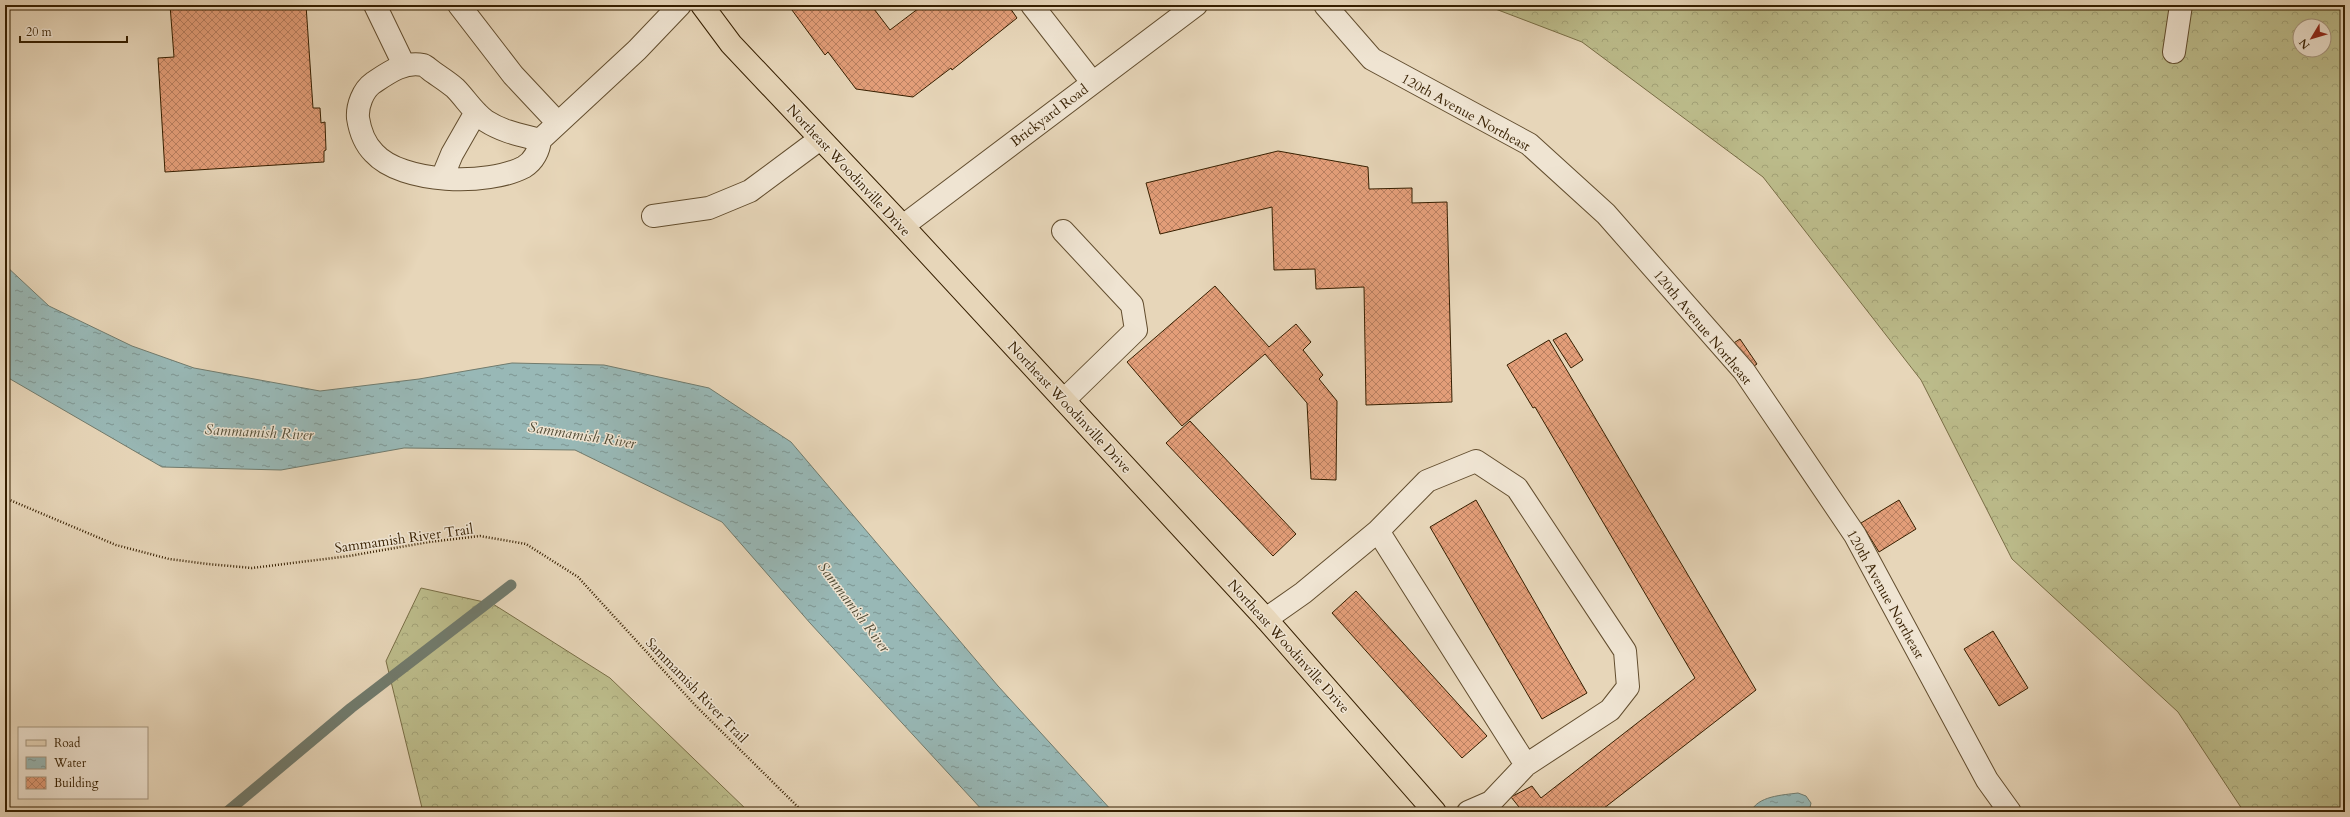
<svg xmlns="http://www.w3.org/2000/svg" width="2350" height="817" viewBox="0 0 2350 817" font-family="Cardo,serif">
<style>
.forest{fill:url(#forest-crowns);stroke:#796e46;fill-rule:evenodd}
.water{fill:url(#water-ripples);stroke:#717b6d}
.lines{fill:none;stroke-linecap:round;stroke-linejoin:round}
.stream{stroke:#717b6d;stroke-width:11}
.building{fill:url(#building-cross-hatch);stroke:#361f00}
.minor-casing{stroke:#624d2e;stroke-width:24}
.major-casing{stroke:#361f00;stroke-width:24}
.path{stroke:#361f00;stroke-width:2.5;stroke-dasharray:1 2;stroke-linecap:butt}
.minor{stroke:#efe4d2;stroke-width:22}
.major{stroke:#e7d6b9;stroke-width:22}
.labels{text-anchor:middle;stroke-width:3;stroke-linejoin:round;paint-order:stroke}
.street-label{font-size:14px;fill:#361f00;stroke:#efe4d2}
.water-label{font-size:15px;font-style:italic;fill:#534d37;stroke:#efe4d2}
</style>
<defs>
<pattern id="forest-crowns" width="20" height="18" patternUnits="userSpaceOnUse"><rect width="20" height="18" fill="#bcbc8b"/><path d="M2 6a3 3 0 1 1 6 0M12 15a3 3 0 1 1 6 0" fill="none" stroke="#a2a176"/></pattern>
<pattern id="water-ripples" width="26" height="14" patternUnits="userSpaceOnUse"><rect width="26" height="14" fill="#98b8b6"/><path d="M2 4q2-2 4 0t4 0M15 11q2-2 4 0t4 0" fill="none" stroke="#7d9592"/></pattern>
<pattern id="building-cross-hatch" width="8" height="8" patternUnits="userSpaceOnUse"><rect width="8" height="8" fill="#e39e79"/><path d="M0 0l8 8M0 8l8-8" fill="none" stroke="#b98061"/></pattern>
</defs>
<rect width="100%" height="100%" fill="#e7d6b9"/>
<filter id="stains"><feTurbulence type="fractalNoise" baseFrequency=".005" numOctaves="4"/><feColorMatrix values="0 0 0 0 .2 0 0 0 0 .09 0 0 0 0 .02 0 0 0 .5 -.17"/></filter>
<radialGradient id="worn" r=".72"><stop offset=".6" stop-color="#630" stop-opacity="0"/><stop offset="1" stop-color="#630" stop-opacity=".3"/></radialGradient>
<path class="forest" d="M1485,5H2345V812H2244L2178,712L2012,559L1921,380L1763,177L1582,42ZM2300,26H2324V50H2300Z
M421,588L493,604L610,678L749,812H423L386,661Z"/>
<path class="water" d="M5,265L49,306L132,346L194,368L320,391L419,379L512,363L604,365L709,388L791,442L998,686L1113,812H984L810,623L722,522L575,450L404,448L281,470L162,467L5,376Z
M1798,793L1806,796L1811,803L1809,812H1751C1757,796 1783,795 1798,793Z"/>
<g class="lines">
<path class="stream" d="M227,812L351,708L511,585"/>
</g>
<path class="building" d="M170,5H306L313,108H320L321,123L325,122L326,150L324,151V162L165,172L158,58L174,57Z
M871,5L890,30L923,5H1008L1017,18L952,70L951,68L913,97L856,89L828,52L825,55L789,6Z
M1278,151L1368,167L1369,189L1412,188V203L1447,202L1452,402L1366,405L1364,287L1316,289L1315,269L1274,270L1272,207L1160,234L1146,183Z
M1215,286L1269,347L1296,324L1311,342L1303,350L1323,375L1319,379L1337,401L1336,480L1311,479L1307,403L1265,354L1182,426L1127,362Z
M1566,333L1583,360L1571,368L1553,340Z
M1740,339L1757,364L1747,371L1729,346Z
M1549,340L1756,690L1599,812H1523L1511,797L1532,786L1541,798L1695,678L1535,407L1533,408L1507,365Z
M1190,421L1296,534L1273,556L1166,443Z
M1476,500L1587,693L1542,719L1430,527Z
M1899,500L1916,529L1879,552L1861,523Z
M1356,591L1487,736L1462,758L1332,613Z
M1993,631L2028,688L1999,706L1964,649Z"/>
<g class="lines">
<defs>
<path id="minor" d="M375,5L404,65
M459,5L513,75L558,123
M1032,5L1092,82
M1325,5L1372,59L1529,144L1606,214L1744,371L1855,535L1987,780L2010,812
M2174,52L2181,5
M540,140C521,135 503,132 486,121C473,112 466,99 455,88C448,82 440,77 433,72C430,70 426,66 423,65C404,61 388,73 373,83C363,90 357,106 358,118C360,131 364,143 374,153C402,184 488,186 524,167C534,161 539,150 540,140L637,50L680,5
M442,178L452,154L476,112
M653,216L709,208L750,191L820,139
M903,226L1196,5
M1063,231L1132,305L1136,330L1064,400
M1378,531L1427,481L1476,461L1517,488L1625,651L1628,687L1610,710L1526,765
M1266,619L1303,593L1378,531L1526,765L1491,802L1468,812"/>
<path id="major" d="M702,5L731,44L903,226L1266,619L1435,812"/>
</defs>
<use href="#minor" class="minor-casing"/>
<use href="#major" class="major-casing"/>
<path class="path" d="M5,498L116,545L169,559L208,564L252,568L349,556L429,542L480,536L526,544L578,577L695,705L803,812"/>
<use href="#minor" class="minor"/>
<use href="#major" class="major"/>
</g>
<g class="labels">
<g class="street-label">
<text transform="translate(1466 112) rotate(29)" y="5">120th Avenue Northeast</text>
<text transform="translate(1049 115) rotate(-37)" y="5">Brickyard Road</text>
<text transform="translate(849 170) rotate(47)" y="5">Northeast Woodinville Drive</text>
<text transform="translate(1703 327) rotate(50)" y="5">120th Avenue Northeast</text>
<text transform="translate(1070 407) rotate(47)" y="5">Northeast Woodinville Drive</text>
<text transform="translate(404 538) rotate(-8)" y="5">Sammamish River Trail</text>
<text transform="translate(1886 594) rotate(61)" y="5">120th Avenue Northeast</text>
<text transform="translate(1289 646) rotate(48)" y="5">Northeast Woodinville Drive</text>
<text transform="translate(697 690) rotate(46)" y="5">Sammamish River Trail</text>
</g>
<g class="water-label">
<text transform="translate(259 432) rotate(3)" y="5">Sammamish River</text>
<text transform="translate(582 435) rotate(9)" y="5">Sammamish River</text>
<text transform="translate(854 607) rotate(53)" y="5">Sammamish River</text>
</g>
</g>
<rect width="2350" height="817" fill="none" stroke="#e7d6b9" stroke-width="20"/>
<rect x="6" y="6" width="2338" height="805" fill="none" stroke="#361f00" stroke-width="2"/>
<rect x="10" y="10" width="2330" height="797" fill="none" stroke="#361f00"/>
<rect x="18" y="727" width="130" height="72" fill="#efe4d2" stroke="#a5957e"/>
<rect x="26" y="740" width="20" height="6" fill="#e7d6b9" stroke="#a5957e"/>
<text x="54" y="747" font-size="12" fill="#361f00">Road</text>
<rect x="26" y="757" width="20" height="12" fill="url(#water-ripples)" stroke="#a5957e"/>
<text x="54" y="767" font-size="12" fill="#361f00">Water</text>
<rect x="26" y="777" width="20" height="12" fill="url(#building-cross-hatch)" stroke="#a5957e"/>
<text x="54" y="787" font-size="12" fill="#361f00">Building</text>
<g transform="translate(2312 38) rotate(232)"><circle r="19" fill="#efe4d2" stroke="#a5957e"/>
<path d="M0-3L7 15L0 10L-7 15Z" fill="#8f2418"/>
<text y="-6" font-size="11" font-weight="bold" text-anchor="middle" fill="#361f00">N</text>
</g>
<path d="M20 36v6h107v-6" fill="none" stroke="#361f00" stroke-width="2"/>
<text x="26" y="36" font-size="12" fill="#361f00" stroke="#efe4d2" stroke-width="3" paint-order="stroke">20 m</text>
<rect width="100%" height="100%" filter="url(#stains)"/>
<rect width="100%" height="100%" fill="url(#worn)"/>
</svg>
